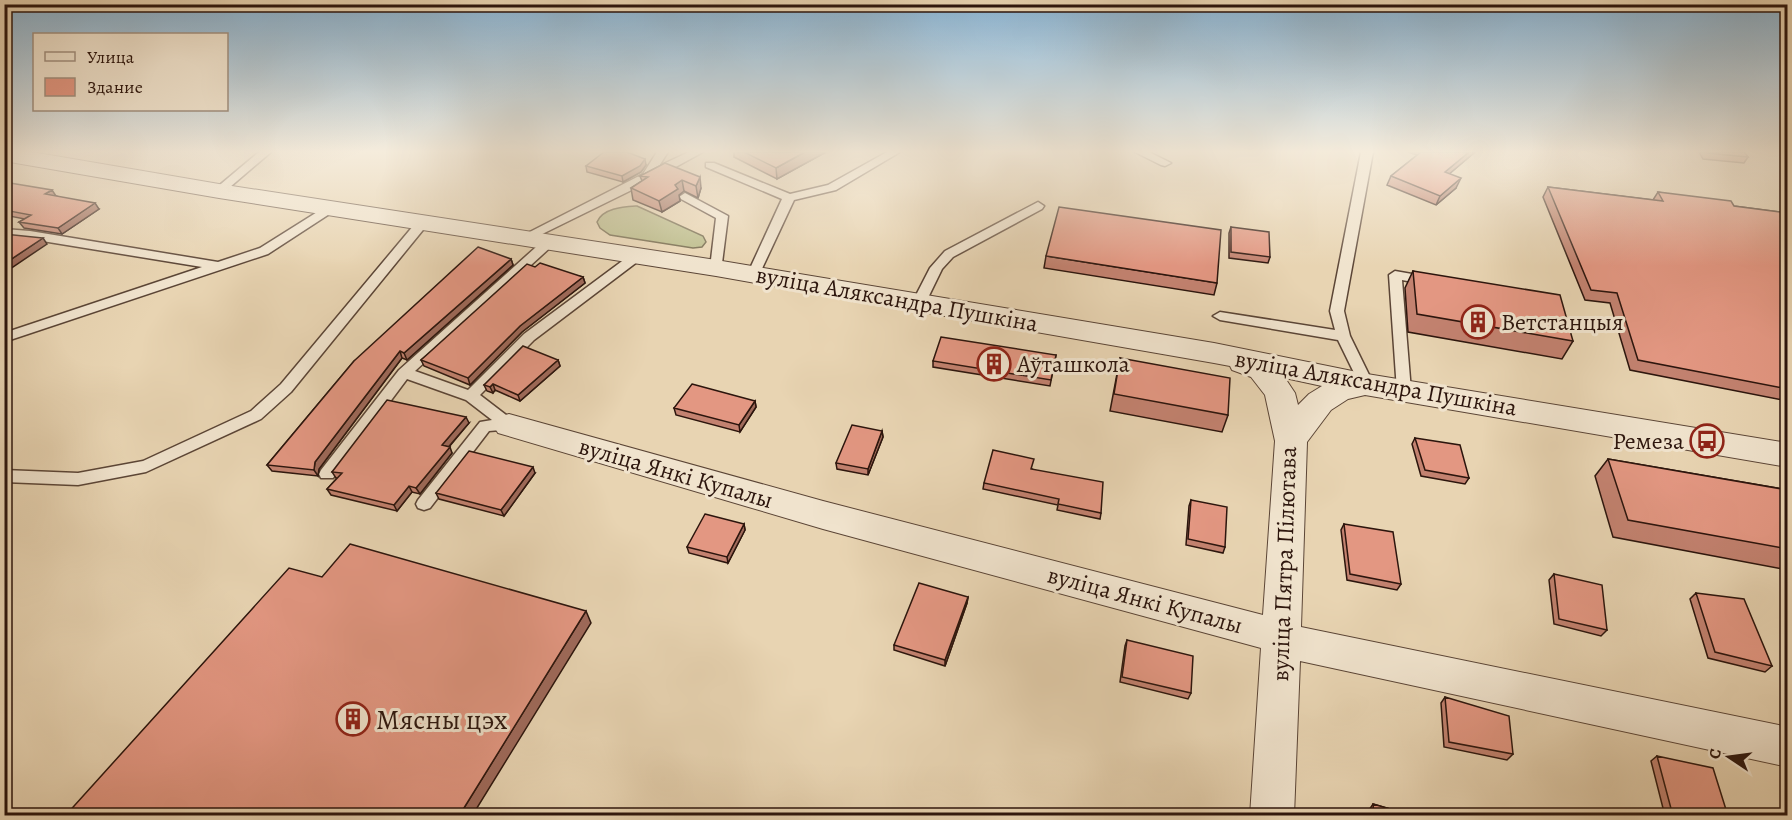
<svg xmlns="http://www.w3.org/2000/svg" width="1792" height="820" viewBox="0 0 1792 820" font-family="Alegreya,serif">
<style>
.green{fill:#babb89;stroke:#73684b;stroke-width:1.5}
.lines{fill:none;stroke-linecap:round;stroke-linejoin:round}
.service-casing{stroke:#5b4536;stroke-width:3}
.minor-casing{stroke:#5b4536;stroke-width:2}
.service{fill:#f0e3cd;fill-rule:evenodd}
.minor{fill:#f0e3cd;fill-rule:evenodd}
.wall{fill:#c38270;stroke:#2c150d;stroke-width:1.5}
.shaded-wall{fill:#9f6a5b;stroke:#2c150d;stroke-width:1.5}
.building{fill:#e39782;stroke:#2c150d;stroke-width:1.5}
.labels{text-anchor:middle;stroke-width:6;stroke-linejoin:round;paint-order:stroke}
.street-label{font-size:24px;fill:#2c150d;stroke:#f0e3cd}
.poi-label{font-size:24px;fill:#2c150d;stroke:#f0e3cd;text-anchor:start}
.near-poi-label{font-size:28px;fill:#2c150d;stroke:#f0e3cd;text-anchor:start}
</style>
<rect width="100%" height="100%" fill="#e8d4b2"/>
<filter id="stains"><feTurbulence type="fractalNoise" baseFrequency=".00333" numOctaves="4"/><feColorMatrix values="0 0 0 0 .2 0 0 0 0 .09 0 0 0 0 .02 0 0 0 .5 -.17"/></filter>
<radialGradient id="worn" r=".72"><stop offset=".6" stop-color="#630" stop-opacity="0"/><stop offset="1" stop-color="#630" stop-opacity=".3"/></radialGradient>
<path class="green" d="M637,206L703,236L706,242L702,247L693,248L610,235L600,228L597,222C603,208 623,207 637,206Z"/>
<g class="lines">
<defs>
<path id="service" d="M259,152H271L223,193H215V189Z
M657,152H668L659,166L689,152H703L650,181L528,241H520L518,238L643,174Z
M887,152H900L836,190L794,200L759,275L758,278H748L747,275L782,199L706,167V163H714L790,194L828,185Z
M1135,152H1149L1171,163L1165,166L1161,165Z
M1361,152H1373L1344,311L1350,336L1374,385L1367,390L1360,385L1338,340L1220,320L1213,316L1220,312L1335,330L1330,311Z
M685,193L728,216L721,271L716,272L710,268L716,218L681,199L679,197Z
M1038,202L1044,206L1042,209L953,257L942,269L924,306H914L912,303L930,268L945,251Z
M330,204L334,205V211L268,254L4,342V333L202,267L30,239L4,237V229L30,231L218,262L260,248Z
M423,218L429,222L427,225L291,392L261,419L146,472L78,485L4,482V470L78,473L143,461L251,411L281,384L419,219Z
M549,238L553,239L555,242L553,245L415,371L468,390L524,334L633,253H641L643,256L641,259L534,340L480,395L514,421L517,425L514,429L489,431L430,508L424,510L418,508L416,504L418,500L480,422L492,420L466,400L407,379L333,478H321L319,474L321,470L399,370L545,239Z
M1395,271L1429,277L1436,281L1429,285L1402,280L1411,391L1404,396L1397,391L1389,275Z"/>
<path id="minor" d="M4,152H32L219,184L716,260L1214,343L1367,374L1788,443V467L1365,395L1348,399L1331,410L1307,442L1301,627L1788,727V767L1300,661L1294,816H1250L1261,648L823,529L498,433L493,425L498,417L509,414L823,501L1263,615L1275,441L1265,395L1251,377L1232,370L1230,366L1214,363L716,276L219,198L4,161ZM1285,378L1322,386L1309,394L1298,405L1295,393Z"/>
</defs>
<use href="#service" class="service-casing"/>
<use href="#minor" class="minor-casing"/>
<use href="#service" class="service"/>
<use href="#minor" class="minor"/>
</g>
<path class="wall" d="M734,152H826L777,179L734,157Z
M1408,152H1475L1449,174L1456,188L1436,205L1387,185L1391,176L1417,155Z
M1699,152H1744L1748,157L1744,163L1703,159Z
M665,163L701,188L698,198L684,191L679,195L680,201L662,212L633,200L631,188L642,181L640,176Z
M646,165L641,172L623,182L587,172L586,166Z
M4,182L56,196L99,209L62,234L24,228L19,222L25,219L4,215Z
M1548,187L1653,200L1658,192L1734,206L1788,213V401L1630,370L1610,303L1585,300L1543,197Z
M1231,227L1270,257L1268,263L1229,258V233Z
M1046,256L1217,283L1214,295L1044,268Z
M511,259L513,265L407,360L402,358L319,469L318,476L272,471L267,465L354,361Z
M535,267L583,277L585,283L522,332L470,385L424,366L421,360Z
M1413,271L1573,341L1562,359L1408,332L1405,288Z
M1056,355L1050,386L933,367V361Z
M1120,358L1228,415L1222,432L1110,411Z
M558,360L560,366L520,401L495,390L493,393L487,391L484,385Z
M755,401L756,407L740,432L676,415L674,408Z
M469,423L449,447L452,453L420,494L412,492L397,511L331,495L327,489L337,478H336L332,472Z
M882,431L883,437L868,475L837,469L836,463Z
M1415,438L1469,478L1465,484L1421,476L1412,444Z
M1608,459L1788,490V570L1613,537L1595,476Z
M1032,469L1101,513L1100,519L1057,510L1058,505L983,489L984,483Z
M535,473L504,516L439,499L436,493Z
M1191,500L1225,547L1223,553L1186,545L1189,506Z
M744,524L745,530L728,563L689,553L687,547Z
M1344,524L1401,584L1397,590L1347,580L1341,530Z
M1554,574L1607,630L1601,636L1554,624L1549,580Z
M1696,593L1772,666L1765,672L1708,658L1690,599Z
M968,597L967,603L945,666L894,650V645Z
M1127,640L1191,693L1188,699L1120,682L1125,646Z
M1445,697L1513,754L1507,760L1444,747L1441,703Z
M1657,756L1728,816H1665L1651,761Z
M1373,804L1414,816H1370L1369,810Z"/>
<path class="shaded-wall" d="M805,152H826L777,179L776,168Z
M1469,152H1475L1441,181L1445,172Z
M645,159L646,165L641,172L623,182L622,176Z
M700,177L701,188L698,198L696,186Z
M1461,178L1456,188L1436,205L1440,196Z
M682,180L684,191L679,195L680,201L662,212L659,201L675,185Z
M52,190L56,196L49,200L45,194Z
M95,203L99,209L62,234L58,228Z
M43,238L47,244L4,273V264Z
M511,259L513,265L407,360L404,353Z
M583,277L585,283L522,332L470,385L468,378L520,326Z
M400,351L402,358L319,469L318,476L314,470L315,462Z
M558,360L560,366L520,401L518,395Z
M493,384L495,390L493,393L490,387Z
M755,401L756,407L740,432L739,425Z
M466,417L469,423L445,451L442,445Z
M882,431L883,437L868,475V469Z
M450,447L452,453L420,494L416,488Z
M533,467L535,473L504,516L501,510Z
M409,486L412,492L397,511L394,505Z
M744,524L745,530L728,563L727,557Z
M968,597L967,603L945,666V660Z
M586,611L591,623L472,816H459Z"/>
<path class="building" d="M604,152H627L645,159L640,166L622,176L586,166Z
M744,152H805L776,168Z
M1421,152H1469L1445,172L1461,178L1440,196L1391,176Z
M1706,152H1744L1748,157L1707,153Z
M665,163L700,177L696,186L682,180L675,185L678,189L659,201L631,188L648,177L640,176Z
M4,182L52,190L45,194L95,203L58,228L19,222L31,215L4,210Z
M1548,187L1663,201L1658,192L1731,201L1734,206L1788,213V389L1638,360L1617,293L1591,290Z
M1059,207L1221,230L1217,283L1046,256Z
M1231,227L1269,232L1270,257L1231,252Z
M4,234L43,238L4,264Z
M478,247L511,259L404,353L400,351L315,462L314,470L267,465L354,361Z
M540,263L583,277L520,326L468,378L421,360L527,264L535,267Z
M1413,271L1560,295L1573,341L1417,314Z
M941,337L1056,355L1051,380L933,361Z
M523,346L558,360L518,395L493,384L490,387L484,385Z
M1120,358L1230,378L1228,415L1114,394Z
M692,384L755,401L739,425L674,408Z
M387,400L466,417L442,445L450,447L416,488L409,486L394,505L327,489L342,473L332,472Z
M852,425L882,431L868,469L836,463Z
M1415,438L1460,445L1469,478L1425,470Z
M993,450L1034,459L1031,469L1103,482L1101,513L1058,504L1059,499L984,483Z
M469,451L533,467L501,510L436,493Z
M1608,459L1788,490V549L1628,520Z
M1191,500L1227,507L1225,547L1188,539Z
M705,514L744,524L727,557L687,547Z
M1344,524L1393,532L1401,584L1350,574Z
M350,544L586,611L459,816H65L289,568L322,577Z
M1554,574L1602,585L1607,630L1559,619Z
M919,583L968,597L945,660L894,645Z
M1696,593L1744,599L1772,666L1715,652Z
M1127,640L1193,656L1191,693L1122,677Z
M1445,697L1509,716L1513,754L1449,742Z
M1657,756L1713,768L1728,816H1673Z
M1373,804L1414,816H1374Z"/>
<linearGradient id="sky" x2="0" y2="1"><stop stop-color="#89b4d4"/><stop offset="0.57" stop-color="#f5ecdc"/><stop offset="1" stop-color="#f5ecdc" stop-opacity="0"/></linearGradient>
<rect width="1792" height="266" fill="url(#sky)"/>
<defs>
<symbol id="building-ring" viewBox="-11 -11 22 22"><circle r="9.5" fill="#f0e3cd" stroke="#8f2418" stroke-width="1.5"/><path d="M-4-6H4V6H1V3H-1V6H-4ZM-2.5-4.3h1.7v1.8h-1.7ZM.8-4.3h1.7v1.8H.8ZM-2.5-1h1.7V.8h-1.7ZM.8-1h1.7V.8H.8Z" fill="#8f2418"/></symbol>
<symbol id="bus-ring" viewBox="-11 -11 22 22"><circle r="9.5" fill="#f0e3cd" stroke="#8f2418" stroke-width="1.5"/><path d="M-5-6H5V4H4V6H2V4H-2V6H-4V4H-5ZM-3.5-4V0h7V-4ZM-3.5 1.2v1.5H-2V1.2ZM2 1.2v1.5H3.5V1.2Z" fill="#8f2418"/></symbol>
</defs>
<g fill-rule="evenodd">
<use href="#building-ring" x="1459" y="303" width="38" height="38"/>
<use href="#building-ring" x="975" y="345" width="38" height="38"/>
<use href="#bus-ring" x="1688" y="422" width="38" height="38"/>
<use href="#building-ring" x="334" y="700" width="38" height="38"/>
</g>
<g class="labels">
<g class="street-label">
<text transform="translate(897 299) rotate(10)" y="8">вуліца Аляксандра Пушкіна</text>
<text transform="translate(1376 383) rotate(10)" y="8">вуліца Аляксандра Пушкіна</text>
<text transform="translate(676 473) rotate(16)" y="8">вуліца Янкі Купалы</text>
<text transform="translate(1284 564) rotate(-88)" y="8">вуліца Пятра Пілютава</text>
<text transform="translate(1145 600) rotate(15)" y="8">вуліца Янкі Купалы</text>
</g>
<g class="poi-label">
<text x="1501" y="330">Ветстанцыя</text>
<text x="1017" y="372">Аўташкола</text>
<text x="1684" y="449" text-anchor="end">Ремеза</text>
</g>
<g class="near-poi-label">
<text x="376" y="729">Мясны цэх</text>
</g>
</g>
<rect width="1792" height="820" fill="none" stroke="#e8d4b2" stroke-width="24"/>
<rect x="6" y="6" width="1780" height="808" fill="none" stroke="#2c150d" stroke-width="3"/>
<rect x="12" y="12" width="1768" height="796" fill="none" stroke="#2c150d" stroke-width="1.5"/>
<rect x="33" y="33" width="195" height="78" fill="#f0e3cd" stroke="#a29180" stroke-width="1.5"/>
<rect x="45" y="52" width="30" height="9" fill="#f0e3cd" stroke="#a29180" stroke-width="1.5"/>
<text x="87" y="63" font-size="18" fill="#2c150d">Улица</text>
<rect x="45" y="78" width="30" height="18" fill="#e39782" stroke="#a29180" stroke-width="1.5"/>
<text x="87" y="93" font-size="18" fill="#2c150d">Здание</text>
<g transform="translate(1729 757) rotate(283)" stroke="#f0e3cd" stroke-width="4.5" paint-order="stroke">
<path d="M0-4.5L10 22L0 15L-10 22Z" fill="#2c150d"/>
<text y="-9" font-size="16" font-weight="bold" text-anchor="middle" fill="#2c150d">С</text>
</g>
<rect width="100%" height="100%" filter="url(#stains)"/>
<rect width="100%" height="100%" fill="url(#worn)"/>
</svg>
